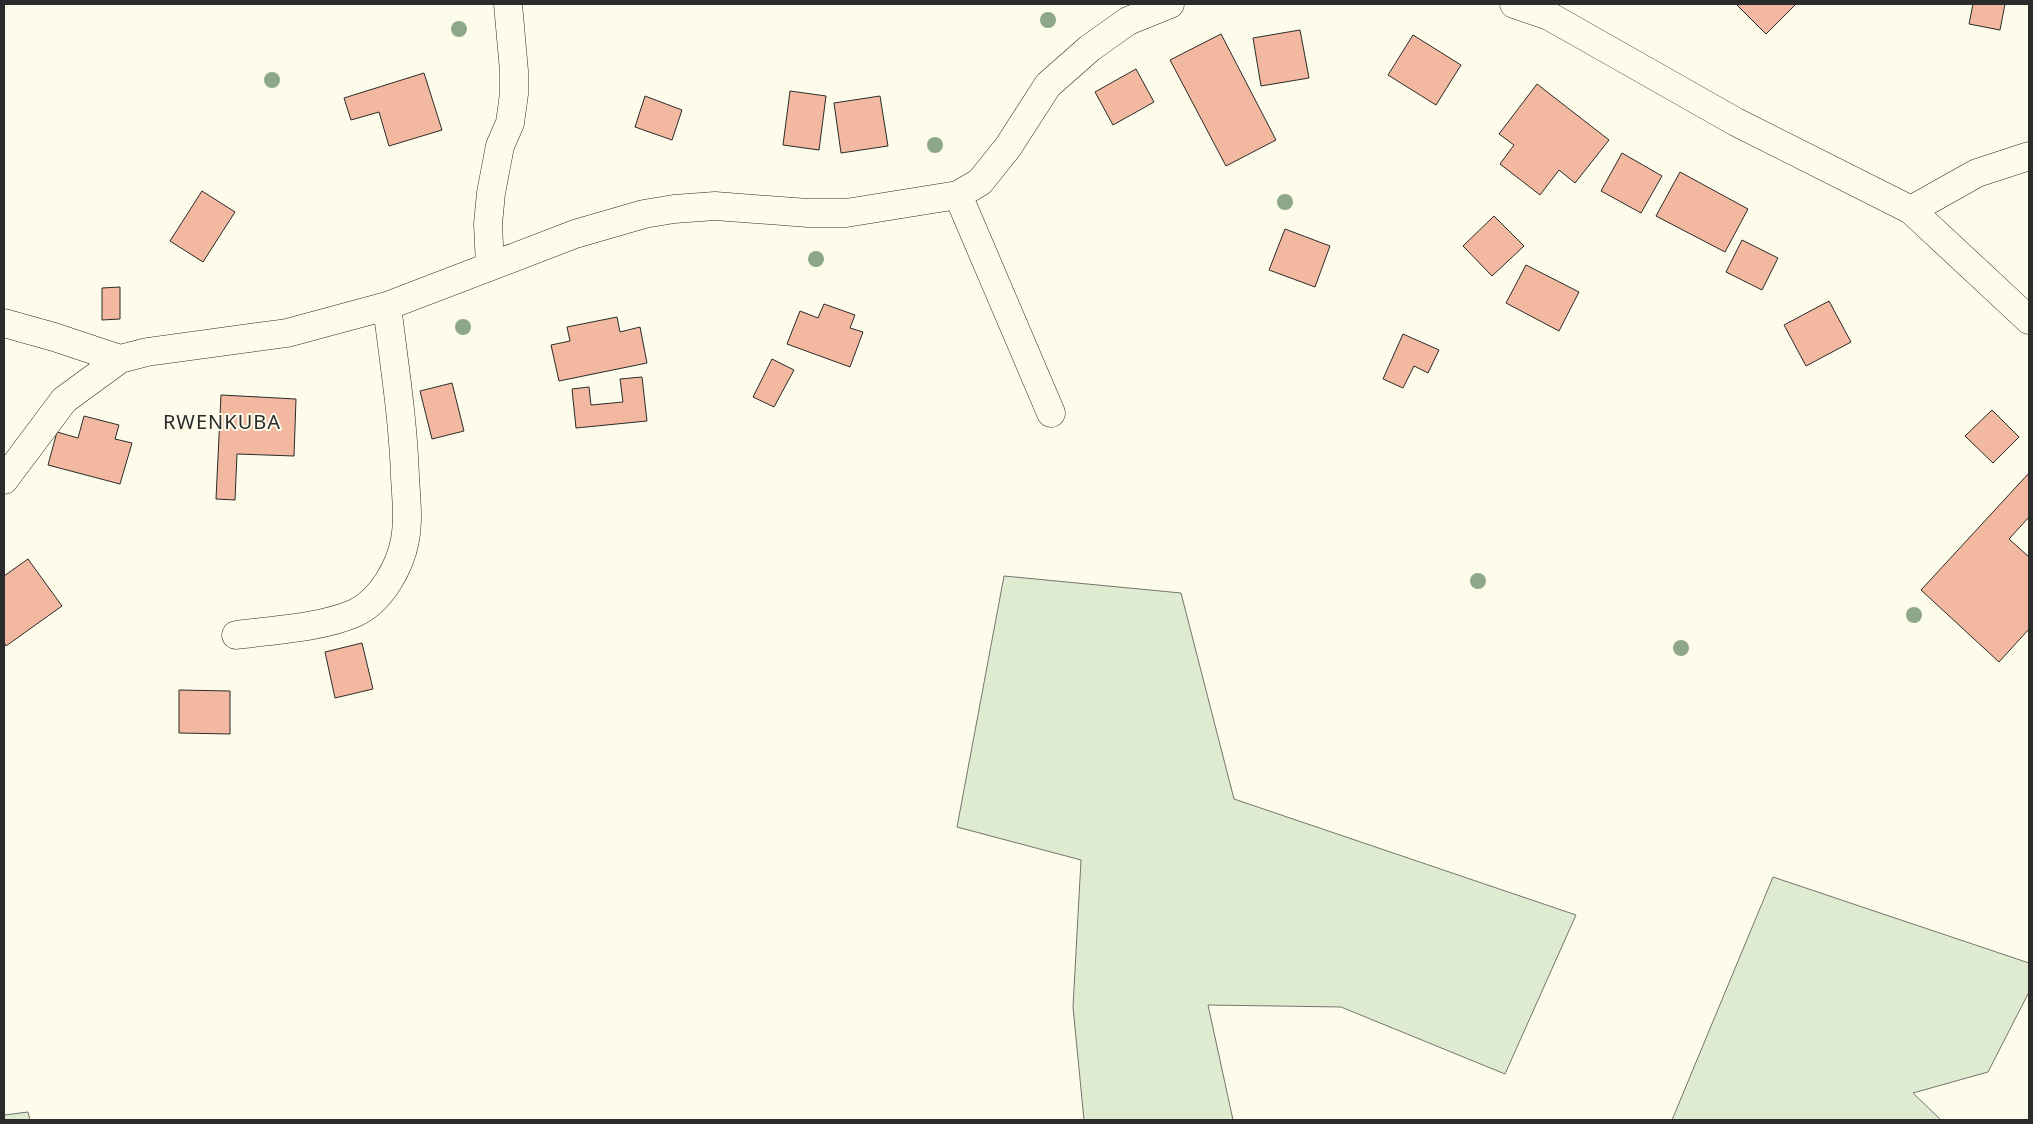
<svg xmlns="http://www.w3.org/2000/svg" width="2033" height="1124" viewBox="0 0 2033 1124" font-family="'Noto Sans',sans-serif">
<style>
.green{fill:#deebd1;stroke:#74746e}
.building{fill:#f2b8a0;stroke:#2b2b2b}
.lines{fill:none;stroke-linecap:round;stroke-linejoin:round}
.minor-casing{stroke:#2b2b2b;stroke-width:29}
.minor{stroke:#fdfbea;stroke-width:28}
.tree{fill:#8ea78a}
.labels{text-anchor:middle;stroke-width:4;stroke-linejoin:round;paint-order:stroke}
.quarter-label{font-size:20px;letter-spacing:1px;fill:#2b2b2b;stroke:#fdfbea}
</style>
<rect width="100%" height="100%" fill="#fdfbea"/>
<path class="green" d="M1004,576L1181,593L1234,799L1576,915L1505,1074L1341,1007L1208,1005L1233,1120H1084L1073,1007L1081,860L957,827Z
M1773,877L2029,963V992L1988,1072L1913,1093L1941,1120H1672Z
M28,1112L30,1120H4V1115Z"/>
<path class="building" d="M1736,4H1796L1766,34Z
M1973,4H2005L2000,30L1969,24Z
M1300,30L1309,78L1261,86L1253,38Z
M1221,34L1276,140L1226,166L1170,60Z
M1413,35L1461,65L1436,105L1388,75Z
M1136,69L1154,102L1113,125L1095,92Z
M424,73L442,130L389,146L379,112L351,120L344,98Z
M1537,84L1609,140L1575,183L1559,170L1540,195L1500,164L1514,145L1499,134Z
M790,91L826,96L819,150L783,145Z
M645,96L682,110L672,140L635,127Z
M880,96L888,146L841,153L834,103Z
M1622,153L1662,176L1641,213L1601,191Z
M1680,172L1748,209L1725,252L1656,216Z
M202,191L235,212L203,262L170,241Z
M1494,216L1524,246L1492,276L1463,246Z
M1285,229L1330,246L1315,287L1269,270Z
M1742,240L1778,258L1762,290L1726,272Z
M1526,265L1579,292L1559,331L1506,303Z
M120,287V319L102,320V288Z
M1829,301L1851,342L1806,366L1784,325Z
M824,304L855,315L850,328L863,332L850,367L787,344L800,311L818,318Z
M617,317L620,332L640,327L647,363L559,381L551,345L570,341L567,327Z
M1403,334L1439,350L1428,373L1414,366L1403,388L1383,379Z
M772,359L794,370L774,407L753,397Z
M642,377L647,421L576,428L572,389L589,387L591,405L623,402L620,379Z
M452,383L464,431L432,439L420,391Z
M221,395L296,399L294,456L237,454L235,500L216,499Z
M1992,410L2019,437L1993,463L1965,436Z
M84,416L119,425L115,439L132,443L120,484L48,465L57,432L78,438Z
M2029,473V517L2009,539L2029,557V629L1999,662L1921,590Z
M28,559L62,606L6,646L4,642V576Z
M362,643L373,689L335,698L325,652Z
M179,690L230,691V734L179,733Z"/>
<g class="lines">
<defs>
<path id="minor" d="M1514,4L1549,16
M1541,4L1549,16L1736,122L1911,210L2029,320
M958,195L1051,413
M1911,210L1977,173L2029,156
M490,266L488,224L491,193L500,146L510,123L514,94V71L508,4
M4,323L54,337L120,359
M4,480L64,400L120,359L147,352L287,333L387,306L575,234L644,214L674,209L715,206L808,213H846L958,195L980,182L1008,147L1048,85L1090,48L1128,21L1170,4
M236,635C273,630 321,628 355,613C381,601 400,567 405,540C409,519 406,497 405,476C403,419 394,363 387,306"/>
</defs>
<use href="#minor" class="minor-casing"/>
<use href="#minor" class="minor"/>
</g>
<g class="tree">
<circle cx="1048" cy="20" r="8"/>
<circle cx="459" cy="29" r="8"/>
<circle cx="272" cy="80" r="8"/>
<circle cx="935" cy="145" r="8"/>
<circle cx="1285" cy="202" r="8"/>
<circle cx="816" cy="259" r="8"/>
<circle cx="463" cy="327" r="8"/>
<circle cx="1478" cy="581" r="8"/>
<circle cx="1914" cy="615" r="8"/>
<circle cx="1681" cy="648" r="8"/>
</g>
<g class="labels">
<g class="quarter-label">
<text x="222" y="429">RWENKUBA</text>
</g>
</g>
<rect width="2033" height="1124" fill="none" stroke="#2b2b2b" stroke-width="10"/>
</svg>
